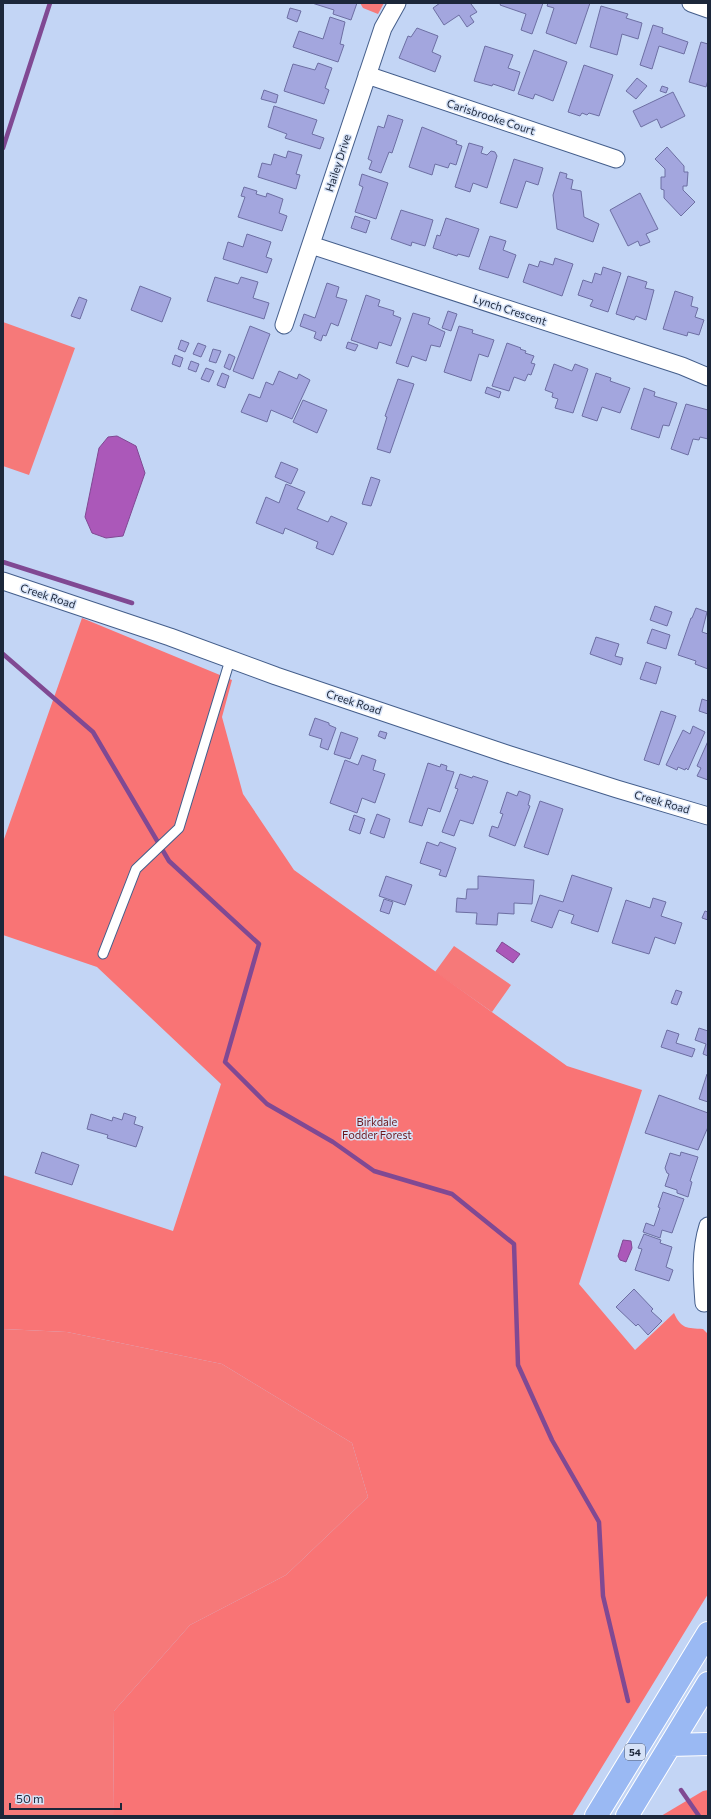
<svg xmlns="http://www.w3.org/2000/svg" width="711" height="1819" viewBox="0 0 711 1819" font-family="Commissioner,sans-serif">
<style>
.green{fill:#f67979}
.forest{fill:#f97475}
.water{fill:#ab58b9;stroke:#804993}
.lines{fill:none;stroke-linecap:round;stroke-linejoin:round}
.stream{stroke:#804993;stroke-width:4.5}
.building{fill:#a3a6de;stroke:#6d6fa3}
.service-casing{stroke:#445e8b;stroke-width:11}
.minor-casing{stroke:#445e8b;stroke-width:19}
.primary-casing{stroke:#fff;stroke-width:24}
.service{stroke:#fff;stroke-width:9}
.minor{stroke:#fff;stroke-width:17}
.primary{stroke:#9ab9f3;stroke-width:22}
.labels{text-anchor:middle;stroke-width:3;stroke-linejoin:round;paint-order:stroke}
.shield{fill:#d6e2f7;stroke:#545f73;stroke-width:1}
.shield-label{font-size:10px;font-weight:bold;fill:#1c273a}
.street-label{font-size:11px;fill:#1c273a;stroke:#d6e2f7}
.park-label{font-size:11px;fill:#6b171d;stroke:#d6e2f7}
</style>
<rect width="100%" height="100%" fill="#c3d5f5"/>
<path class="green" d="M360,3H384L378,14L363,8Z
M3,322L75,348L29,475L3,466Z
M454,946L511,985L492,1012L435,972Z
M3,1329L67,1332L222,1364L352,1443L368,1497L286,1575L190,1625L114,1711L113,1816H3Z"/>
<path class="forest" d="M82,618L232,680L222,717L243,794L294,870L567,1066L642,1090L579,1284L635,1350L674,1313C681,1329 687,1328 703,1329L708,1334V1594L572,1816H113L114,1711L190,1625L286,1575L368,1497L352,1443L222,1364L67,1332L3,1329V1175L173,1231L221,1084L97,967L3,935V842Z
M708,1790V1816H661L703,1791Z"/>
<path class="water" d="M117,436L136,446L145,473L123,536L106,538L92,533L85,517L99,448L108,437Z
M502,942L520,954L513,963L496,951Z
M623,1240L631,1241L632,1248L626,1262L620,1260L618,1256Z"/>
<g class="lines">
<path class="stream" d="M3,148L50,3
M3,562L132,603
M3,654L93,732L169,861L259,944L225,1062L267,1104L333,1142L374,1171L452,1194L514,1244L518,1365L552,1440L599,1522L603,1596L628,1701
M681,1790L699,1816"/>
</g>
<path class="building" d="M312,3H357L351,20L333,14L334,10Z
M440,3H472L471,4L477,12L470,16L474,22L467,27L459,15L444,25L433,8Z
M501,3H543L532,34L521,30L526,14L500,5Z
M548,3H590L576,44L546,33L554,8L547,6Z
M601,6L628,14L626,18L642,23L638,39L622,34L617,55L590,47Z
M290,8L301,11L297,22L287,18Z
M330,17L345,22L340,44L344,45L338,62L293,47L299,31L323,39Z
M653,25L663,28L662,33L688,42L684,54L659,46L652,69L640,65Z
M417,28L438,36L432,52L441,56L435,72L399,58L408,36L411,37Z
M701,42L708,44V80L706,87L689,82Z
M485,46L513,55L508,68L520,72L514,91L493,84L492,86L474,81Z
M534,50L567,62L553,101L535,94L533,99L518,94Z
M318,63L332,68L325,88L329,90L324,104L284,91L293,64L315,70Z
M584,65L613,75L599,116L589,113L587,115L582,113L580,116L568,112Z
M637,78L647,86L636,99L626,91Z
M662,86L668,88L666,93L660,91Z
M264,90L278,95L276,103L261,99Z
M673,92L685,116L661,128L657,119L641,127L633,111Z
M274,106L317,120L312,134L324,138L320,149L285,138L287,134L268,127Z
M388,115L403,120L392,153L389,152L381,173L369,169L372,161L368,159L378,126L384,128Z
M422,127L457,141L456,144L462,146L456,165L450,163L448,168L435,164L432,175L409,167Z
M469,143L483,147L481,153L487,155L491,151L495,152L497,156L487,188L473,183L470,192L455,187Z
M667,147L684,166V172H688L687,186H683V190L695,202L681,216L664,198V190L661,189V177H665V169L655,159Z
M288,151L302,155L296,174L300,175L296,189L258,177L262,163L271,165L274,154L286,158Z
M514,159L543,168L538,185L526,181L517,208L500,203Z
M560,172L567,174L566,178L573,180L571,189L581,191L584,217L599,224L593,242L557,229L553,195Z
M362,174L388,183L376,219L355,212L363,187L359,185Z
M244,187L257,191L256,194L266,197L267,193L283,199L279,213L287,216L282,231L238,217L245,197L241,196Z
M640,193L658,229L646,234L650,242L640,246L638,241L628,246L610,210Z
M401,210L433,220L425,246L412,242L411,246L391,239Z
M355,216L370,221L366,233L351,228Z
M446,218L479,229L469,257L458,254L457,256L433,248L437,235L440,236Z
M247,234L271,242L266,257L272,259L267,273L223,259L228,242L243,247Z
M490,236L506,241L503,250L516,255L508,278L479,269Z
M555,258L573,264L562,296L523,282L529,264L538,267L540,261L553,265Z
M603,267L621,273L608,312L590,306L593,300L578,295L583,280L592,283L595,273L601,275Z
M628,276L647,282L645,288L654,290L646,320L636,316L634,320L616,314Z
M215,277L238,284L241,277L258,282L253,298L269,303L264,319L207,301Z
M327,283L339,287L336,297L347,300L338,326L331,323L326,336L323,335L321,341L314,338L316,332L300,326L304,314L315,318Z
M140,286L171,298L162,322L131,310Z
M675,291L693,297L691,306L698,308L695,317L704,320L699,335L688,332L687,336L663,329Z
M366,295L380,300L378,306L394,311L393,315L401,318L391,346L379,342L377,349L351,340Z
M79,297L87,300L80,319L71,316Z
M448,311L457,314L451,331L442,328Z
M413,313L430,318L428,324L445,332L440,347L431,345L426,361L412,356L408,367L396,363Z
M250,326L270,334L253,379L233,371Z
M459,326L473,330L472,333L494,340L488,357L479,354L471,381L444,372Z
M181,340L189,343L185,352L178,349Z
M348,342L358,345L355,351L346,348Z
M198,343L206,346L201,357L193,354Z
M507,343L521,348L520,349L526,351L525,353L534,356L531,363L535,364L531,375L528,374L525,381L514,377L509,391L492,386Z
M213,349L221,351L216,363L209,361Z
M229,354L235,357L230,370L224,367Z
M175,355L183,358L180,367L172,364Z
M191,361L199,364L196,372L188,369Z
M554,364L572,371L575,364L588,369L573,413L555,408L558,399L552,397L553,393L545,390Z
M206,368L214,371L209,382L201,379Z
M279,371L297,379L299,374L310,380L292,419L271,410L267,422L241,412L249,394L260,398L266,382L273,385Z
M222,373L229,376L225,388L217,385Z
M596,373L611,378L610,381L630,388L620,413L602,407L597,421L582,416Z
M398,379L414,384L390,453L377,449L387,417L385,416Z
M487,387L501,392L499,398L485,393Z
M644,388L655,392L654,396L677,403L669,426L663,425L659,438L631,429Z
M303,400L327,410L317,433L293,422Z
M686,404L708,410V439L700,437L699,440L693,439L688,455L671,449Z
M281,462L298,469L291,484L275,477Z
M371,477L380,480L371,506L362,504Z
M286,484L305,492L297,509L328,522L331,516L347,523L333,555L316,548L318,542L285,528L283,534L256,523L266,497L279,503Z
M655,606L672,612L667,626L650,620Z
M696,608L707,612L702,632L708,634V669L695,664L696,661L678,655L691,618H692Z
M652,629L670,635L666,649L647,643Z
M596,637L619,644L615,656L623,658L621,665L590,654Z
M646,662L661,667L656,684L640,679Z
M702,699L708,701V714L699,711Z
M661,711L676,716L659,765L644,760Z
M315,718L329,723V725L336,728L328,750L320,747L322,739L309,735Z
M693,726L705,732L688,770L686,768L685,770L678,767L677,770L666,765L683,730L690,734Z
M380,731L387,733L385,739L378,736Z
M341,732L358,738L350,759L334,754Z
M708,741V780L697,776L701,768L697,766Z
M362,755L376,760L373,770L385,774L375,803L362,798L357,813L330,803L345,760L358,765Z
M428,763L440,767L441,764L447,766L446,770L454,772L440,812L428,808L422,826L409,822Z
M460,774L472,778L473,776L488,781L473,824L460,820L454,836L442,832L458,789L455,788Z
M519,791L530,795V798L528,805L530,806L515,846L489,836L492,826L498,828L503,814L500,813L507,792L517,796Z
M540,801L563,809L548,855L524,847Z
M377,814L390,819L384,838L370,833Z
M354,815L365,819L360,834L349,830Z
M427,842L438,846L440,842L456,848L446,877L439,875L441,870L420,863Z
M572,875L612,888L598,932L571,923L574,915L559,910L552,928L531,921L540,895L563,902Z
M386,876L412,885L405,905L379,896Z
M478,876L534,880L532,904L514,903V914L498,913L497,925L476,924L477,913L456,912L457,898L466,899L467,889H478Z
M653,898L666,902L661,916L682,923L675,944L655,937L649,954L612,943L626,900L650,908Z
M384,899L393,902L389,914L380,911Z
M705,911L708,912V920L702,918Z
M676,990L682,992L677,1005L671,1003Z
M699,1028L708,1031V1056L703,1054L706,1044L695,1040Z
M667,1030L679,1034L676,1043L695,1049L692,1057L661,1047Z
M707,1074H708V1102L699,1099Z
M659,1095L708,1113V1127L698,1150L645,1133Z
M124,1113L136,1117L134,1124L143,1127L136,1147L107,1138L108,1135L87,1129L91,1114L112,1121L113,1117L122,1120Z
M42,1152L79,1165L72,1185L35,1173Z
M681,1152L698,1157L690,1181L692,1182L688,1197L677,1193V1190L665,1186L669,1174L667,1173L665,1168L670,1153L680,1156Z
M663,1192L684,1199L672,1233L662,1230L660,1238L643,1232L646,1223L654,1226L660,1208L658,1207Z
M644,1234L661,1240L660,1243L672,1247L666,1267L673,1270L669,1281L635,1270L642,1249L638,1248Z
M634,1289L653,1309L651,1311L662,1321L648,1335L638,1324L636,1326L616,1307Z"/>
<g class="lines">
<defs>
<path id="service" d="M103,954L136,869L179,828L230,660"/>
<path id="minor" d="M691,3L708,9
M367,75L616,159
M311,245L682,366L708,377
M284,325L383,28L397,3
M3,581L170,637L276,676L507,754L617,789L708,816
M704,1303C702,1277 700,1251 708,1226"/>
<path id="primary" d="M670,1745L708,1744
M596,1816L708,1633
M627,1816L708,1683"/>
</defs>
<use href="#service" class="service-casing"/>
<use href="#minor" class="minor-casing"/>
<use href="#primary" class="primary-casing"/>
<use href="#service" class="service"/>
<use href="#minor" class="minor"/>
<use href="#primary" class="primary"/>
</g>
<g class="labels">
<rect class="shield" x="625" y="1744" width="20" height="16" rx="3"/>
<g class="shield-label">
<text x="635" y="1756">54</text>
</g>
<g class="street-label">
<text transform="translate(491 117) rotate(18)" y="4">Carisbrooke Court</text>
<text transform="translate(338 163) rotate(-72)" y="4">Hailey Drive</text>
<text transform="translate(510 310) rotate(18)" y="4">Lynch Crescent</text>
<text transform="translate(48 596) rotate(18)" y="4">Creek Road</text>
<text transform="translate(354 702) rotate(18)" y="4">Creek Road</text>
<text transform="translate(662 802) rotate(16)" y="4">Creek Road</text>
</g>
<g class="park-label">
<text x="377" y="1126">Birkdale<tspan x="377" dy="13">Fodder Forest</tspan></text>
</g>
</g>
<rect width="711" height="1819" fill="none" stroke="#1c273a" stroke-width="8"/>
<path d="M10 1803v6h111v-6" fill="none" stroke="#1c273a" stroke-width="2"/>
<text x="16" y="1803" font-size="12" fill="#1c273a" stroke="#d6e2f7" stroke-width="3" paint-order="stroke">50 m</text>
</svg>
